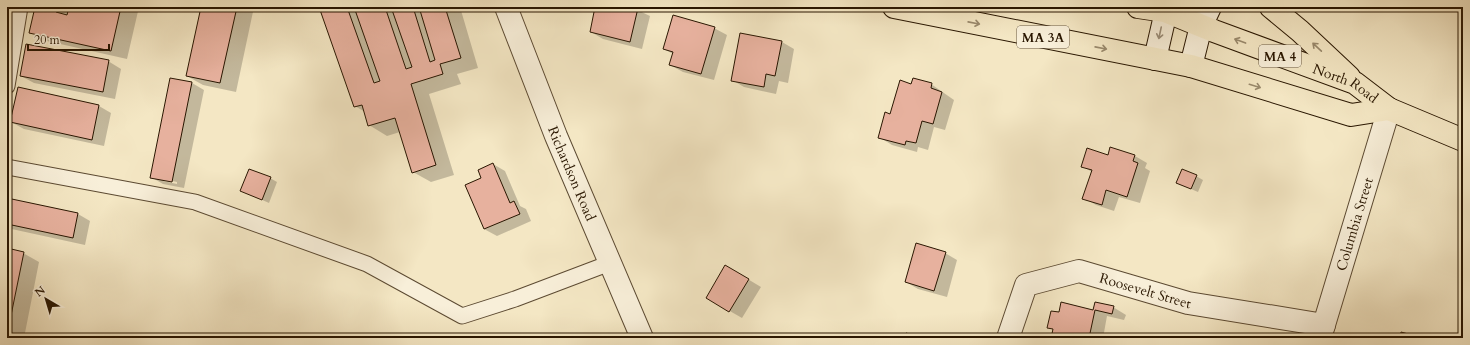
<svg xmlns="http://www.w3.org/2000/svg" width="1470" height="345" viewBox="0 0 1470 345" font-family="Cardo,serif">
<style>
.shadow{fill:#0003;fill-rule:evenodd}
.building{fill:#e7b19e;stroke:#291601}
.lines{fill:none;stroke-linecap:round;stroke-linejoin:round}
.service-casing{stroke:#5c4a32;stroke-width:17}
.minor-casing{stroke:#5c4a32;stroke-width:24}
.tertiary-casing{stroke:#5c4a32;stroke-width:24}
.secondary-casing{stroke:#291601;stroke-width:24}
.primary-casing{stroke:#291601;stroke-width:24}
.service{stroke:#f8efd9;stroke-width:15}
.minor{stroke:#f8efd9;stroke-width:22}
.tertiary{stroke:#f8efd9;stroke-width:22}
.secondary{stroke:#f8efd9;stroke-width:22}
.primary{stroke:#f4e7c4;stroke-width:22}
.oneway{stroke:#99896c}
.oneway2{stroke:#9b8d78}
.labels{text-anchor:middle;stroke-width:3;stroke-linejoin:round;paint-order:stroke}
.shield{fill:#f8efd9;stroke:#675742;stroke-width:1}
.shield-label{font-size:13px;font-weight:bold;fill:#291601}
.street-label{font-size:14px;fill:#291601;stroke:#f8efd9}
</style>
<rect width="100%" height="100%" fill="#f4e7c4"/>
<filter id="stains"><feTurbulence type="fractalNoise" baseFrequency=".005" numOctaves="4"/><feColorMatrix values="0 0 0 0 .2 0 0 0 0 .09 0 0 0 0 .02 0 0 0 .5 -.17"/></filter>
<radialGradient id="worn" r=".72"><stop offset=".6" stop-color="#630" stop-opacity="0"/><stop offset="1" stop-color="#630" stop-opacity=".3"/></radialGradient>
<path class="shadow" d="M36,7H139L127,59L47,41L31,32Z
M202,7H254L236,92L203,85L187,76Z
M320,7H460L478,68L457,74L461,84L429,94L454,175L431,182L413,172L400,132L387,136L369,125L365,112L355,106Z
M597,7H631L650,16L642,49L603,39L591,32Z
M714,28L727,35L714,80L683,72L670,65L673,54L664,49Z
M741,34L782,42L794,49L788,83L779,81L776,94L744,87L732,80Z
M108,61L121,69L115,99L34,83L21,76Z
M192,83L204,90L184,188L163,184L151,177ZM163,179L177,182V184L163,181Z
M931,84L954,100L945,130L934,127L928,150L918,147L917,152L892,145L879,137L891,115L912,85Z
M18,88L99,106L111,113L104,146L24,129L11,122Z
M1111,149L1135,156L1147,163L1145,168L1150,171L1140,203L1119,197L1114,211L1096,205L1084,198L1092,172L1082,166L1109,156Z
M493,164L505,171L520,206L526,209L531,221L497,236L484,229L483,179Z
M1196,176L1203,180L1198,192L1177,183Z
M270,178L277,182L269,203L242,191Z
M7,199L78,214L90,221L85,245L7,228Z
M7,249L23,253L39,262L24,338H7Z
M945,253L957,260L947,297L918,289L906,282Z
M726,266L761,287L742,318L707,298Z
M1095,303L1113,307L1126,315L1124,320L1107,316L1103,338H1052L1054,330L1048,327L1059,314L1094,311Z"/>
<path class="building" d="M35,7H57L56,12L67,15L69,7H121L111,51L29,33Z
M201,7H237L220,83L186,76Z
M319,7H347L374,83L380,81L354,7H385L406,69L412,67L391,7H413L430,62L435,60L419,7H445L461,58L440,64L443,74L411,84L436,165L412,173L395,118L368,126L362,105L354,107Z
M595,7L638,8L630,42L590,32Z
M673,15L715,27L701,74L669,65L673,52L663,49Z
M740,33L782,41L775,76L766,74L764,87L731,81Z
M26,44L109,60L103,92L20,76Z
M170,78L192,82L172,182L150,178Z
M913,78L932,83L931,88L942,92L933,124L922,121L916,143L906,141L905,145L878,138L885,112L890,114L900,80L911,84Z
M18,87L99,105L92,140L10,122Z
M1110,147L1135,155L1133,161L1138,163L1127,197L1106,190L1102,205L1082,199L1092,170L1081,167L1087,148L1108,155Z
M493,163L510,203L514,201L520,214L484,229L465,185L481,178L478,170Z
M249,169L271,177L262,200L240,191Z
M1182,169L1197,175L1191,189L1176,183Z
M7,198L78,213L73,238L7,224Z
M916,243L946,252L934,291L905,282Z
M7,248L24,252L7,335Z
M725,265L749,279L729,312L706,298Z
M1061,302L1093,310L1095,302L1114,306L1112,314L1095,310L1089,338H1051L1053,329L1047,328L1051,311L1059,312Z
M1401,332L1423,338H1400Z
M906,333L923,338H904Z"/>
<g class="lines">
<defs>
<path id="service" d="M7,86L20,7
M7,167L195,202L367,264L462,316L515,299L610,263"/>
<g id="minor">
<path id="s1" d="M1008,338L1026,285L1079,271L1188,303L1324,325"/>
<path id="s2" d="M1320,338L1389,109"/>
</g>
<g id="tertiary">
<path id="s3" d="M506,7L556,136L642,338"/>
</g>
<path id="secondary" d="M1155,59L1167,7
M1191,66L1201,26L1210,7"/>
<g id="primary">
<path d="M894,7L1191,66L1351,115L1389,109"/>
<path id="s4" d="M1138,7L1165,11L1214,31L1355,83L1389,109L1463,140"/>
<path d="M1271,7L1300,31L1349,77"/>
</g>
</defs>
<use href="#service" class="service-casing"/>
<use href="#minor" class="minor-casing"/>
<use href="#tertiary" class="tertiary-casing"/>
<use href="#secondary" class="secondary-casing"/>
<use href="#primary" class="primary-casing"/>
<use href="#service" class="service"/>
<use href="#minor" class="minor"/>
<use href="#tertiary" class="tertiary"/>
<use href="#secondary" class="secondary"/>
<use href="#primary" class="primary"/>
</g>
<defs><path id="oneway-shaft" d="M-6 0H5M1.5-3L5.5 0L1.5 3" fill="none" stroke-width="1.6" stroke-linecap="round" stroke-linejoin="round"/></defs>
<g class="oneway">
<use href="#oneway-shaft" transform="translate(974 23) rotate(11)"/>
<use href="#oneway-shaft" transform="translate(1240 41) rotate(-160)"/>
<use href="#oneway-shaft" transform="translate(1317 47) rotate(-137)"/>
<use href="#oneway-shaft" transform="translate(1101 48) rotate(11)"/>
<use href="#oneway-shaft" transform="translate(1255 86) rotate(17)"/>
</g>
<use class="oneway2" href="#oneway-shaft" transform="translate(1160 33) rotate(102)"/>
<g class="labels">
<g class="shield">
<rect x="1017" y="26" width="52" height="22" rx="3"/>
<rect x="1259" y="45" width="42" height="22" rx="3"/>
</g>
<g class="shield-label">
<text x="1043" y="42">MA 3A</text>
<text x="1280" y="61">MA 4</text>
</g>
<g class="street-label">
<text dy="5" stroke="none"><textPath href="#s4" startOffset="222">North Road</textPath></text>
<text dy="5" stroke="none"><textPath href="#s3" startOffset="179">Richardson Road</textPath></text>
<text dy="5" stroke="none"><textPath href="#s2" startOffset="119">Columbia Street</textPath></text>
<text dy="5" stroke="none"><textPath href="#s1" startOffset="180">Roosevelt Street</textPath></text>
</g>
</g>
<rect width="1470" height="345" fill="none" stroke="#f4e7c4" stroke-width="24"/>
<rect x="8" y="8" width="1454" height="329" fill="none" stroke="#291601" stroke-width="2"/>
<rect x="12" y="12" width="1446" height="321" fill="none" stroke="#291601"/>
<g transform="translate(46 299) rotate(322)" stroke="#f8efd9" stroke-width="3" paint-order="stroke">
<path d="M0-3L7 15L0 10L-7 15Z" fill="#291601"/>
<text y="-6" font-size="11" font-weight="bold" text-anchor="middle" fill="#291601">N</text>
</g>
<path d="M28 44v6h81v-6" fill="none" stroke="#291601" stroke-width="2"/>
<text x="34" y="44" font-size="12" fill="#291601" stroke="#f8efd9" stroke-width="3" paint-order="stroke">20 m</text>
<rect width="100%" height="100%" filter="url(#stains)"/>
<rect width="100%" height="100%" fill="url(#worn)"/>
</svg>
